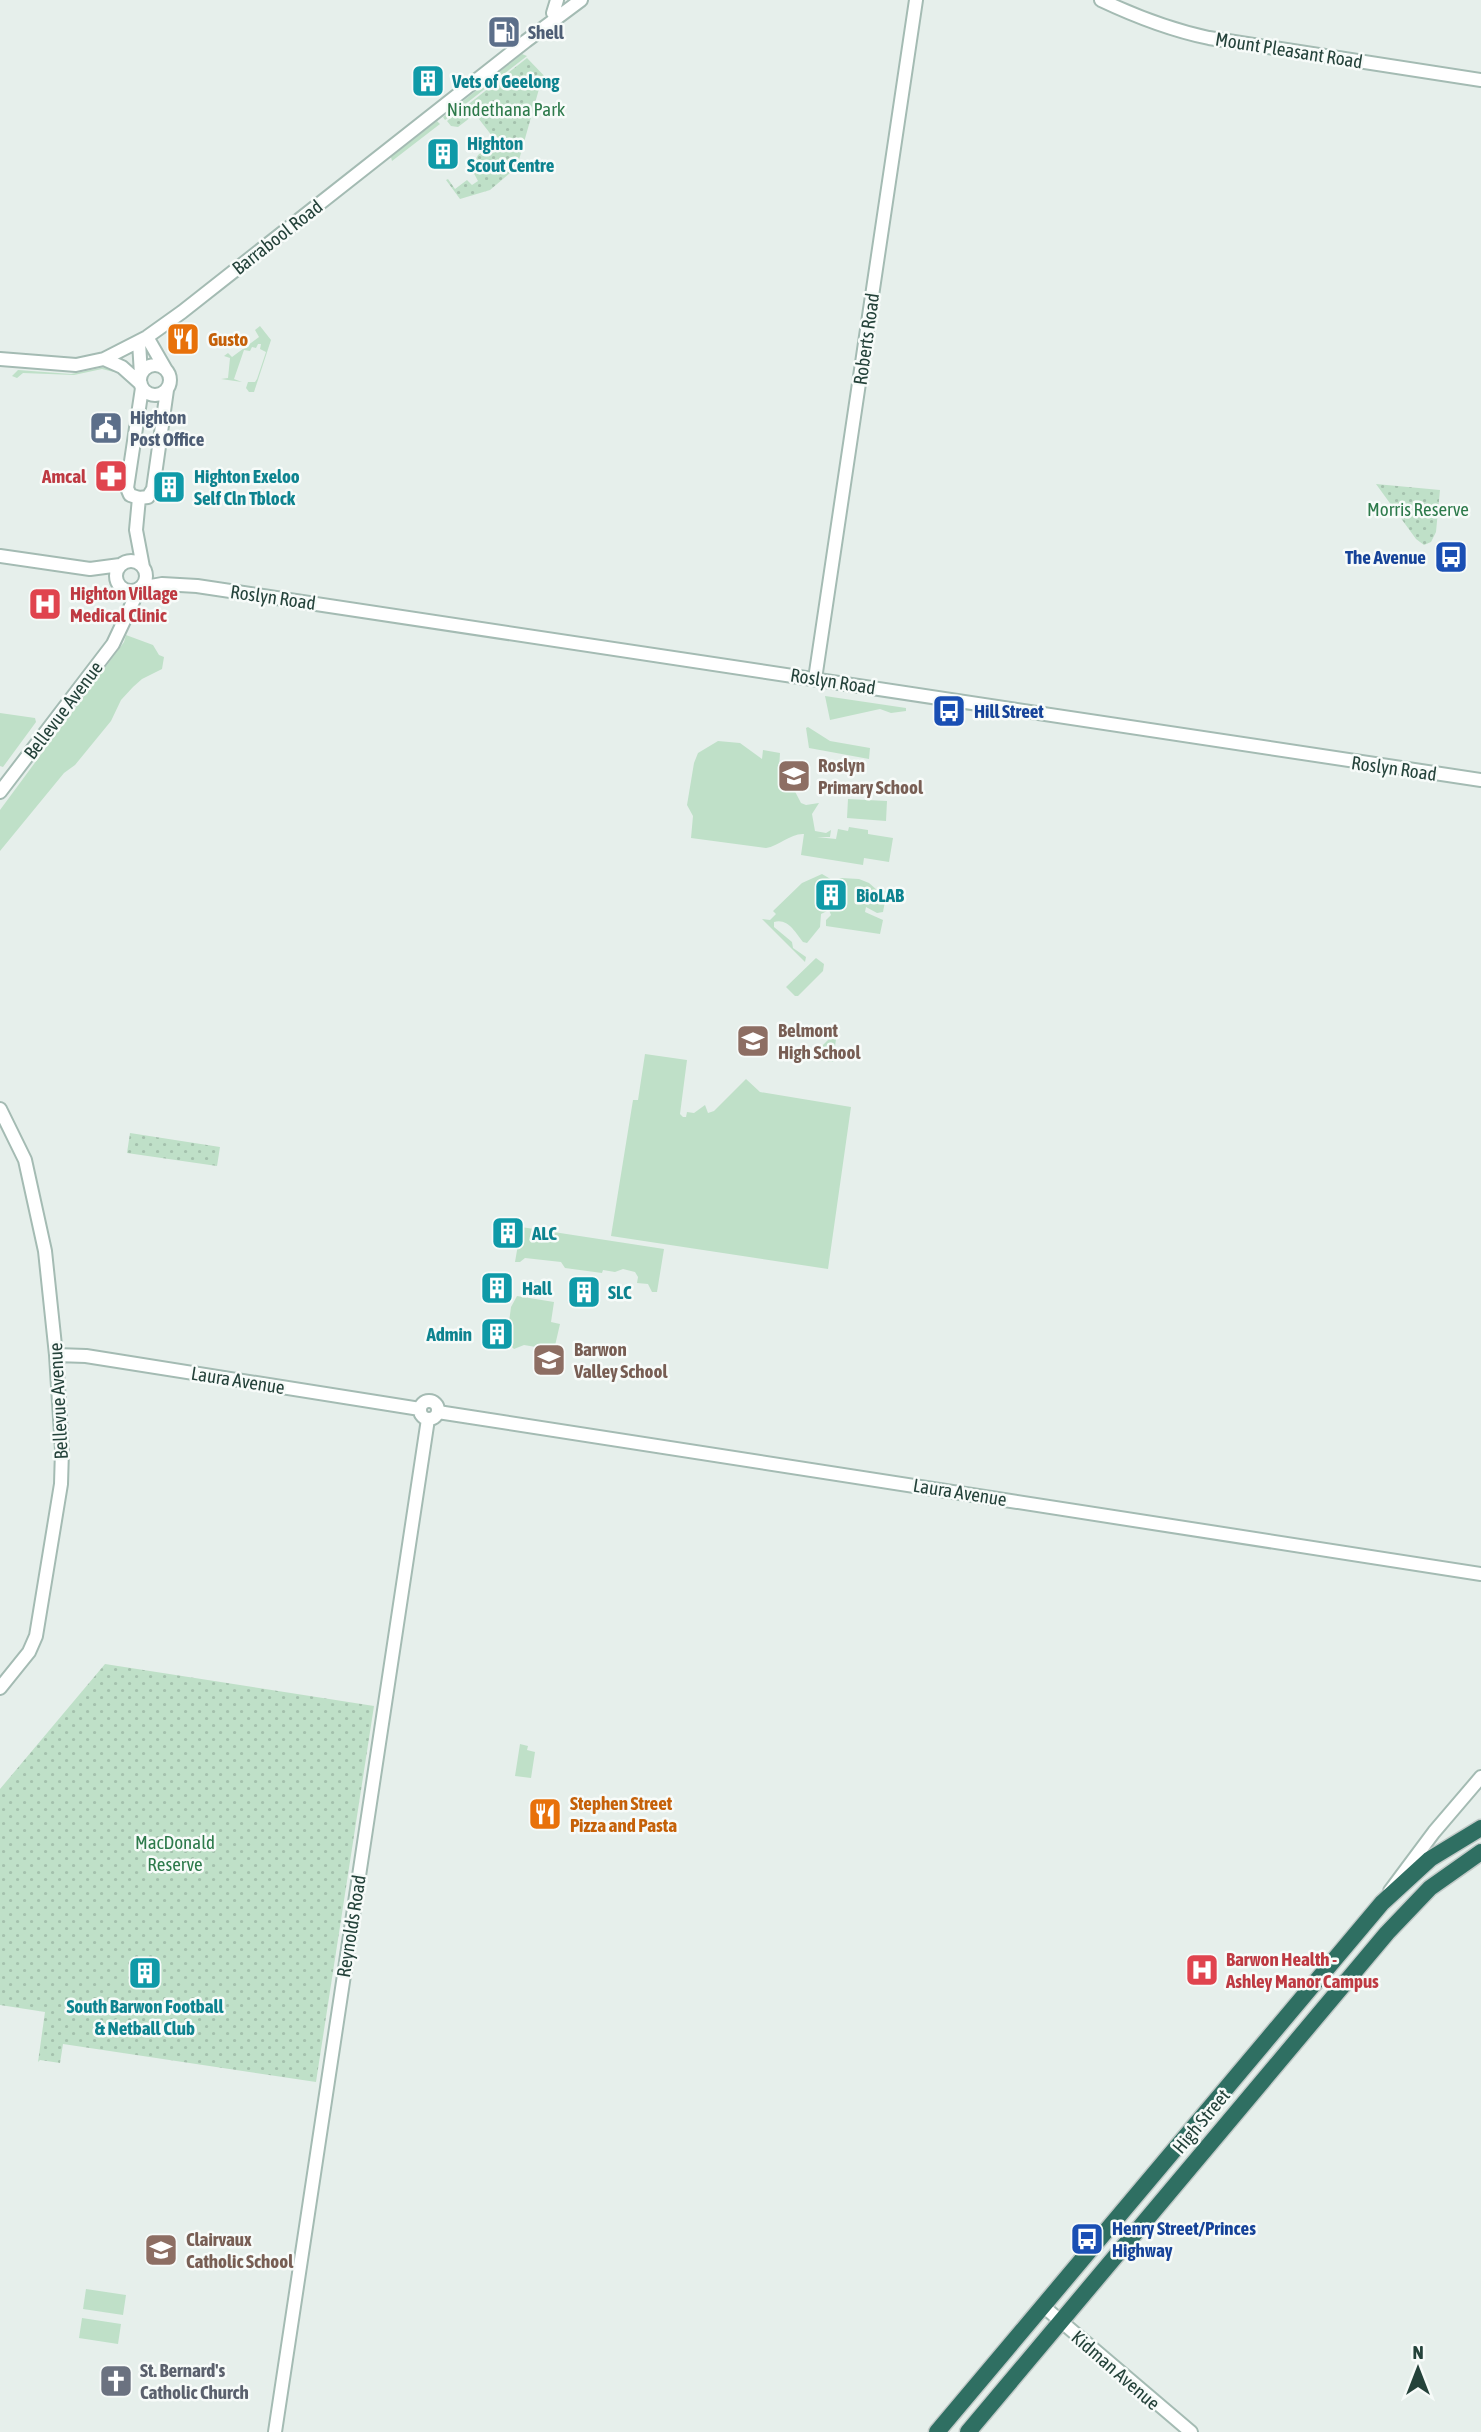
<svg xmlns="http://www.w3.org/2000/svg" width="1481" height="2432" viewBox="0 0 1481 2432" font-family="'Asap Condensed',sans-serif">
<style>
.grass{fill:#bfe0c8}
.park{fill:url(#park-dots)}
.lines{fill:none;stroke-linecap:round;stroke-linejoin:round}
.secondary-casing{stroke:#a4bbb3;stroke-width:16}
.highway-casing{stroke:#c2cac8;stroke-width:19}
.secondary{stroke:#fff;stroke-width:12}
.highway{stroke:#2f6f62;stroke-width:16}
.labels{text-anchor:middle;stroke-width:5;stroke-linejoin:round;paint-order:stroke}
.service-label{font-size:19px;font-weight:bold;fill:#4e5e75;stroke:#f7fbf9;text-anchor:start}
.street-label{font-size:19px;fill:#24423a;stroke:#f7fbf9}
.culture-label{font-size:19px;font-weight:bold;fill:#0d838f;stroke:#f7fbf9;text-anchor:start}
.park-label{font-size:19px;fill:#2d7a4b;stroke:#f7fbf9}
.food-label{font-size:19px;font-weight:bold;fill:#c56008;stroke:#f7fbf9;text-anchor:start}
.health-label{font-size:19px;font-weight:bold;fill:#be3a42;stroke:#f7fbf9;text-anchor:start}
.transit-label{font-size:19px;font-weight:bold;fill:#164399;stroke:#f7fbf9;text-anchor:start}
.education-label{font-size:19px;font-weight:bold;fill:#785e54;stroke:#f7fbf9;text-anchor:start}
.worship-label{font-size:19px;font-weight:bold;fill:#5b616d;stroke:#f7fbf9;text-anchor:start}
</style>
<defs>
<pattern id="park-dots" width="8" height="8" patternUnits="userSpaceOnUse" patternTransform="scale(1.75)"><rect width="8" height="8" fill="#bfe0c8"/><path d="M2 2h.1M6 6h.1" fill="none" stroke="#a4c1ad" stroke-width="1.8" stroke-linecap="round"/></pattern>
</defs>
<rect width="100%" height="100%" fill="#e6efeb"/>
<path class="grass" d="M522,54L527,56L445,120L443,117Z
M437,121L440,124L392,161L391,157Z
M260,326L271,340L254,392H249L246,388L248,382H255L257,379L266,352L260,349L261,344H258L256,348L252,347L250,351L244,350L234,379L242,382L221,379L228,378L230,358L224,356L228,353L232,357L259,337L255,330Z
M110,366L120,370L114,372L102,369L74,375L23,373L17,378L12,376L18,370L71,374Z
M126,635L153,645L159,655L164,657L162,669L142,679L133,687L121,700L111,721L75,765L64,773L0,851V810L124,642Z
M825,696L906,708V711L891,713L880,709L830,720Z
M0,713L35,718L36,722L3,767L0,766Z
M808,727L830,741L870,748L869,759L809,748L806,728Z
M718,741L740,743L762,759L763,750L780,753L779,768L788,778L801,803L806,805L819,803L812,814L815,831L826,833L831,830L830,837H817L836,839L838,829L848,831L849,827L868,830V834L893,838L889,862L864,858L863,865L801,855L804,834C791,833 779,846 766,848L691,838L693,816L687,805L694,763L698,753Z
M848,799L887,801L886,821L847,818Z
M822,874L834,881L841,878L859,879L869,883L877,890L887,891L883,912L877,913L866,907L865,912L883,920L880,934L826,926V920L831,915L829,910L821,914L820,927L807,943L803,942C795,932 788,918 774,922V927L792,942L793,948L806,957L805,962L762,919L770,920L776,914L773,911L802,883Z
M816,958L824,964L823,971L798,996H795L786,987Z
M831,1037L836,1039L833,1062L814,1059L815,1053Z
M645,1054L687,1060L680,1114L683,1117H686L687,1112L694,1113L705,1105L708,1113L714,1111L746,1079L760,1092L851,1107L828,1269L611,1236L633,1100H638Z
M521,1227L664,1249L657,1292H652L648,1284L637,1283L638,1277L635,1272L623,1269L615,1272L603,1270L602,1273L565,1268L561,1262L525,1258L520,1262H515Z
M517,1296L554,1302L551,1322L560,1324L554,1350L524,1345L514,1349L510,1345H506L511,1307Z
M520,1744L528,1746L527,1750L535,1752L531,1778L515,1776Z
M86,2289L126,2295L123,2315L83,2309Z
M82,2318L121,2324L118,2344L79,2338Z"/>
<path class="park" d="M527,58L553,85L539,89L517,167L490,190L460,199L446,180L448,179L455,189L467,180L472,185L478,181L471,168L478,155L496,141L475,114L458,127L451,126L447,121Z
M1376,484L1440,490L1436,532L1431,542L1424,545L1416,539Z
M130,1133L220,1147L217,1166L127,1153Z
M105,1664L374,1706L316,2082L63,2044L60,2063L40,2060L38,2062L45,2012L0,2005V1789Z"/>
<g class="lines">
<defs>
<path id="secondary" d="M1101,0C1137,17 1171,30 1209,38L1481,80
M553,13L557,0
M147,337L166,370
M139,342L141,375
M0,359L76,365L104,359L147,337L182,312L526,41L581,0
M104,359L122,367L141,384
M140 380a15 15 0 1 1 30 0a15 15 0 1 1-30 0Z
M142,388L127,488L130,495L139,498L148,497L153,489L167,390
M139,498L136,530L143,567
M0,556L90,569L120,565
M116 576a15 15 0 1 1 30 0a15 15 0 1 1-30 0Z
M140,588L162,584L197,586L1481,780
M815,679L916,0
M0,792L113,644L139,589
M0,1109L25,1160L45,1251L56,1355L62,1450L61,1484L36,1636L29,1652L0,1688
M56,1355L86,1356L420,1409
M420 1410a9 9 0 1 1 18 0a9 9 0 1 1-18 0Z
M438,1412L1481,1574
M1390,1891L1434,1832L1481,1777
M1043,2306L1191,2432
M275,2432L428,1419"/>
<path id="highway" d="M937,2432L1382,1903L1430,1859L1481,1828
M968,2432L1387,1933L1430,1888L1481,1852"/>
</defs>
<use href="#secondary" class="secondary-casing"/>
<use href="#highway" class="highway-casing"/>
<use href="#secondary" class="secondary"/>
<use href="#highway" class="highway"/>
</g>
<defs>
<symbol id="fuel-square" viewBox="-11 -11 22 22"><rect x="-9" y="-9" width="18" height="18" rx="4" fill="#5c6f8a" stroke="#f7fbf9"/><path d="M-5.5-6h7V0h2V4h1.3V-2.5L3-4.5l.8-.8L6-3V5H2.5V1h-1V6h-7ZM-4.2-4.7v3.2H.2V-4.7Z" fill="#fff"/></symbol>
<symbol id="building-square" viewBox="-11 -11 22 22"><rect x="-9" y="-9" width="18" height="18" rx="4" fill="#0f9aa8" stroke="#f7fbf9"/><path d="M-4-6H4V6H1V3H-1V6H-4ZM-2.5-4.3h1.7v1.8h-1.7ZM.8-4.3h1.7v1.8H.8ZM-2.5-1h1.7V.8h-1.7ZM.8-1h1.7V.8H.8Z" fill="#fff"/></symbol>
<symbol id="restaurant-square" viewBox="-11 -11 22 22"><rect x="-9" y="-9" width="18" height="18" rx="4" fill="#e8710a" stroke="#f7fbf9"/><path d="M-5-6h1v4h1v-4h1v4h1v-4h1v5L-1.5 .5V6h-2V.5L-5-1ZM5-6V6H3V1.5H1.5Q1.5-4 5-6Z" fill="#fff"/></symbol>
<symbol id="civic-square" viewBox="-11 -11 22 22"><rect x="-9" y="-9" width="18" height="18" rx="4" fill="#5c6f8a" stroke="#f7fbf9"/><path d="M-.6-6.5H3V-4.5H.6V-3L4-1V1h2V6H-6V1h2V-1L-.6-3ZM-1.2 2.5V6h2.4V2.5Z" fill="#fff"/></symbol>
<symbol id="pharmacy-square" viewBox="-11 -11 22 22"><rect x="-9" y="-9" width="18" height="18" rx="4" fill="#e0444e" stroke="#f7fbf9"/><path d="M-2-6h4v4h4v4h-4v4h-4v-4h-4v-4h4Z" fill="#fff"/></symbol>
<symbol id="bus-square" viewBox="-11 -11 22 22"><rect x="-9" y="-9" width="18" height="18" rx="4" fill="#1a4fb4" stroke="#f7fbf9"/><path d="M-5-6H5V4H4V6H2V4H-2V6H-4V4H-5ZM-3.5-4V0h7V-4ZM-3.5 1.2v1.5H-2V1.2ZM2 1.2v1.5H3.5V1.2Z" fill="#fff"/></symbol>
<symbol id="hospital-square" viewBox="-11 -11 22 22"><rect x="-9" y="-9" width="18" height="18" rx="4" fill="#e0444e" stroke="#f7fbf9"/><path d="M-5-5h3v3.5h4V-5h3V5h-3V1.5h-4V5h-3Z" fill="#fff"/></symbol>
<symbol id="school-square" viewBox="-11 -11 22 22"><rect x="-9" y="-9" width="18" height="18" rx="4" fill="#8d6e63" stroke="#f7fbf9"/><path d="M0-5L7-2L0 1L-7-2ZM-4 1L0 2.5L4 1V4Q0 6-4 4Z" fill="#fff"/></symbol>
<symbol id="church-square" viewBox="-11 -11 22 22"><rect x="-9" y="-9" width="18" height="18" rx="4" fill="#6b7280" stroke="#f7fbf9"/><path d="M-1.2-6h2.4v3.5h3.3v2.4h-3.3V6h-2.4V-.1h-3.3v-2.4h3.3Z" fill="#fff"/></symbol>
</defs>
<g fill-rule="evenodd">
<use href="#fuel-square" x="485" y="13" width="38" height="38"/>
<use href="#building-square" x="409" y="62" width="38" height="38"/>
<use href="#building-square" x="424" y="135" width="38" height="38"/>
<use href="#restaurant-square" x="164" y="320" width="38" height="38"/>
<use href="#civic-square" x="87" y="409" width="38" height="38"/>
<use href="#pharmacy-square" x="92" y="457" width="38" height="38"/>
<use href="#building-square" x="150" y="468" width="38" height="38"/>
<use href="#bus-square" x="1432" y="538" width="38" height="38"/>
<use href="#hospital-square" x="26" y="585" width="38" height="38"/>
<use href="#bus-square" x="930" y="692" width="38" height="38"/>
<use href="#school-square" x="775" y="757" width="38" height="38"/>
<use href="#building-square" x="812" y="876" width="38" height="38"/>
<use href="#school-square" x="734" y="1022" width="38" height="38"/>
<use href="#building-square" x="489" y="1214" width="38" height="38"/>
<use href="#building-square" x="478" y="1269" width="38" height="38"/>
<use href="#building-square" x="565" y="1273" width="38" height="38"/>
<use href="#building-square" x="478" y="1315" width="38" height="38"/>
<use href="#school-square" x="530" y="1341" width="38" height="38"/>
<use href="#restaurant-square" x="526" y="1795" width="38" height="38"/>
<use href="#hospital-square" x="1183" y="1951" width="38" height="38"/>
<use href="#building-square" x="126" y="1954" width="38" height="38"/>
<use href="#bus-square" x="1068" y="2220" width="38" height="38"/>
<use href="#school-square" x="142" y="2231" width="38" height="38"/>
<use href="#church-square" x="97" y="2362" width="38" height="38"/>
</g>
<g class="labels">
<g class="service-label">
<text x="528" y="39">Shell</text>
<text x="130" y="424">Highton<tspan x="130" dy="22">Post Office</tspan></text>
</g>
<g class="street-label">
<text transform="translate(1289 50) rotate(9)" y="7">Mount Pleasant Road</text>
<text transform="translate(277 237) rotate(-38)" y="7">Barrabool Road</text>
<text transform="translate(866 339) rotate(-82)" y="7">Roberts Road</text>
<text transform="translate(273 597) rotate(8)" y="7">Roslyn Road</text>
<text transform="translate(833 681) rotate(9)" y="7">Roslyn Road</text>
<text transform="translate(63 710) rotate(-53)" y="7">Bellevue Avenue</text>
<text transform="translate(1394 768) rotate(8)" y="7">Roslyn Road</text>
<text transform="translate(238 1380) rotate(9)" y="7">Laura Avenue</text>
<text transform="translate(58 1401) rotate(-93)" y="7">Bellevue Avenue</text>
<text transform="translate(960 1492) rotate(9)" y="7">Laura Avenue</text>
<text transform="translate(351 1926) rotate(-81)" y="7">Reynolds Road</text>
<text transform="translate(1201 2121) rotate(-50)" y="7">High Street</text>
<text transform="translate(1116 2370) rotate(41)" y="7">Kidman Avenue</text>
</g>
<g class="culture-label">
<text x="452" y="88">Vets of Geelong</text>
<text x="467" y="150">Highton<tspan x="467" dy="22">Scout Centre</tspan></text>
<text x="194" y="483">Highton Exeloo<tspan x="194" dy="22">Self Cln Tblock</tspan></text>
<text x="856" y="902">BioLAB</text>
<text x="532" y="1240">ALC</text>
<text x="522" y="1295">Hall</text>
<text x="608" y="1299">SLC</text>
<text x="472" y="1341" text-anchor="end">Admin</text>
<text x="145" y="2013" text-anchor="middle">South Barwon Football<tspan x="145" dy="22">&amp; Netball Club</tspan></text>
</g>
<g class="park-label">
<text x="506" y="116">Nindethana Park</text>
<text x="1418" y="516">Morris Reserve</text>
<text x="175" y="1849">MacDonald<tspan x="175" dy="22">Reserve</tspan></text>
</g>
<g class="food-label">
<text x="208" y="346">Gusto</text>
<text x="570" y="1810">Stephen Street<tspan x="570" dy="22">Pizza and Pasta</tspan></text>
</g>
<g class="health-label">
<text x="86" y="483" text-anchor="end">Amcal</text>
<text x="70" y="600">Highton Village<tspan x="70" dy="22">Medical Clinic</tspan></text>
<text x="1226" y="1966">Barwon Health -<tspan x="1226" dy="22">Ashley Manor Campus</tspan></text>
</g>
<g class="transit-label">
<text x="1426" y="564" text-anchor="end">The Avenue</text>
<text x="974" y="718">Hill Street</text>
<text x="1112" y="2235">Henry Street/Princes<tspan x="1112" dy="22">Highway</tspan></text>
</g>
<g class="education-label">
<text x="818" y="772">Roslyn<tspan x="818" dy="22">Primary School</tspan></text>
<text x="778" y="1037">Belmont<tspan x="778" dy="22">High School</tspan></text>
<text x="574" y="1356">Barwon<tspan x="574" dy="22">Valley School</tspan></text>
<text x="186" y="2246">Clairvaux<tspan x="186" dy="22">Catholic School</tspan></text>
</g>
<g class="worship-label">
<text x="140" y="2377">St. Bernard's<tspan x="140" dy="22">Catholic Church</tspan></text>
</g>
</g>
<g transform="translate(1418 2369)" stroke="#f7fbf9" stroke-width="5" paint-order="stroke">
<path d="M0-5L12 26L0 18L-12 26Z" fill="#24423a"/>
<text y="-10" font-size="19" font-weight="bold" text-anchor="middle" fill="#24423a">N</text>
</g>
</svg>
